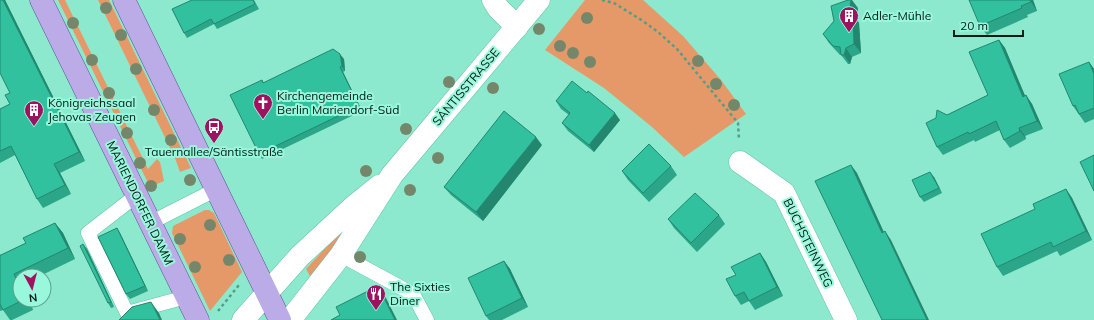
<svg xmlns="http://www.w3.org/2000/svg" width="1094" height="320" viewBox="0 0 1094 320" font-family="Mulish,sans-serif">
<style>
.green{fill:#e59968}
.lines{fill:none;stroke-linecap:round;stroke-linejoin:round}
.lane-casing{stroke:#65c2a8;stroke-width:15}
.street-casing{stroke:#65c2a8;stroke-width:23}
.secondary-casing{stroke:#65c2a8;stroke-width:23}
.primary-casing{stroke:#5c5593;stroke-width:23}
.path{stroke:#579c88;stroke-width:2.5;stroke-dasharray:3 3;stroke-linecap:butt}
.lane{stroke:#fff;stroke-width:14}
.street{stroke:#fff;stroke-width:22}
.secondary{stroke:#fff;stroke-width:22}
.primary{stroke:#bbace7;stroke-width:22}
.tree{fill:#75876a}
.wall{fill:#2ba689}
.shaded-wall{fill:#23876f}
.building{fill:#32c19f;stroke:#23876f}
.labels{text-anchor:middle;stroke-width:4;stroke-linejoin:round;paint-order:stroke}
.poi-label{font-size:12px;fill:#001c15;stroke:#99f7db;text-anchor:start}
.street-label{font-size:12px;fill:#001c15;stroke:#99f7db}
</style>
<rect width="100%" height="100%" fill="#8ce9ce"/>
<path class="green" d="M58,0H65L148,169L157,159L160,162L164,181L150,187Z
M98,0H109L191,168L180,172L175,158Z
M585,0H643L683,36L721,80L746,114L684,157L652,127L604,88L545,50Z
M205,210H209L214,213L242,272L210,311L172,233L173,226Z
M349,226L311,278L306,269L345,227Z"/>
<g class="lines">
<defs>
<path id="lane" d="M137,195L88,233L127,313L186,297
M150,223L217,189
M341,255L413,294L427,320"/>
<path id="street" d="M493,0L498,8L517,27
M740,162L784,193L846,320"/>
<path id="secondary" d="M243,320L300,256L353,207L379,186
M290,320L341,255L392,175L539,0"/>
<path id="primary" d="M41,0L198,320
M124,0L280,320"/>
</defs>
<use href="#lane" class="lane-casing"/>
<use href="#street" class="street-casing"/>
<use href="#secondary" class="secondary-casing"/>
<use href="#primary" class="primary-casing"/>
<path class="path" d="M602,0L614,3L643,21L658,32L677,49L738,123L739,140
M218,311L239,285"/>
<use href="#lane" class="lane"/>
<use href="#street" class="street"/>
<use href="#secondary" class="secondary"/>
<use href="#primary" class="primary"/>
</g>
<g class="tree">
<circle cx="106" cy="8" r="6"/>
<circle cx="587" cy="18" r="6"/>
<circle cx="73" cy="23" r="6"/>
<circle cx="539" cy="29" r="6"/>
<circle cx="121" cy="35" r="6"/>
<circle cx="560" cy="46" r="6"/>
<circle cx="573" cy="53" r="6"/>
<circle cx="92" cy="60" r="6"/>
<circle cx="698" cy="61" r="6"/>
<circle cx="590" cy="62" r="6"/>
<circle cx="136" cy="69" r="6"/>
<circle cx="449" cy="82" r="6"/>
<circle cx="716" cy="84" r="6"/>
<circle cx="493" cy="88" r="6"/>
<circle cx="109" cy="93" r="6"/>
<circle cx="734" cy="105" r="6"/>
<circle cx="154" cy="110" r="6"/>
<circle cx="406" cy="129" r="6"/>
<circle cx="127" cy="133" r="6"/>
<circle cx="171" cy="140" r="6"/>
<circle cx="438" cy="158" r="6"/>
<circle cx="140" cy="163" r="6"/>
<circle cx="366" cy="171" r="6"/>
<circle cx="190" cy="180" r="6"/>
<circle cx="151" cy="186" r="6"/>
<circle cx="410" cy="190" r="6"/>
<circle cx="210" cy="225" r="6"/>
<circle cx="180" cy="239" r="6"/>
<circle cx="360" cy="257" r="6"/>
<circle cx="229" cy="260" r="6"/>
<circle cx="195" cy="267" r="6"/>
</g>
<path class="wall" d="M0,0H5L85,161L60,173L71,194L43,208L37,199L15,155L0,163V109L10,104V93Z
M254,0L259,9L217,29L214,24L187,38L184,33L172,9Z
M1033,0L1037,11L1027,15L1028,17L987,35L980,26Z
M858,8L856,19L859,23L861,53L852,57L850,64H848L841,55H840L829,43L823,34Z
M999,40L1005,48L1025,96L1026,95L1032,104L1043,129L1025,136L1026,139L1010,148L1004,140L1000,130L975,142L974,140L943,155L937,147L947,115L988,95Z
M344,59L345,71L343,72L362,111L262,159L259,154L262,80L264,83Z
M1089,62L1094,69V119L1085,123L1073,106Z
M556,101L620,120L594,152L568,131L562,123L569,115L561,109Z
M542,145L483,221L451,195L444,187Z
M671,166L677,175L649,202L628,180L622,171Z
M934,177L942,193L924,202L920,197Z
M1066,189L1072,198L1092,240L1060,256L1057,251L1003,276L997,267L1035,209Z
M719,215L725,224L697,252L674,228L668,219Z
M55,223L63,233L75,259L40,276H20V300H29L33,310L12,320H10L3,310L0,311V255H1L26,243Z
M117,228L120,233L148,291L130,299L126,294Z
M87,249L114,307L111,308L108,303Z
M760,253L766,262L783,296L755,310L749,301L741,305L735,296L736,275Z
M504,261L510,269L528,307L502,320H489L486,316Z"/>
<path class="shaded-wall" d="M3,0H5L85,161L79,152Z
M851,0H852L858,8L856,19L859,23L861,53L854,44L849,15Z
M1030,0H1033L1037,11L1031,2Z
M999,40L1005,48L1029,105L1023,97Z
M846,48L852,57L850,64L844,55Z
M340,54L344,59L345,71L342,66Z
M1089,62L1094,69V74Z
M340,67L343,72L362,111L359,106Z
M1026,95L1032,104L1043,129L1037,121Z
M615,113L620,120L594,152L589,145Z
M1019,128L1025,136L1026,139L1020,131Z
M536,137L542,145L483,221L476,212Z
M54,164L60,173L71,194L65,185Z
M851,165L857,173L888,241L882,233Z
M930,172L934,177L942,193L939,188Z
M1066,189L1072,198L1092,240L1086,231Z
M55,223L63,233L75,259L68,248Z
M117,228L120,233L148,291L145,286Z
M885,231L891,240L929,320H927Z
M83,244L87,249L114,307L111,302Z
M760,253L766,262L783,296L777,287Z
M504,261L510,269L528,307L522,298Z
M14,274L20,283V287Z
M378,286L386,298L397,320H395Z
M27,300H29L33,310Z
M151,302L159,313L162,320H160Z"/>
<path class="building" d="M0,0H3L79,152L54,164L65,185L37,199L11,146L0,151V109L10,104L5,95L10,93L0,73Z
M192,0H253L255,4L214,24L211,19L184,33L172,9Z
M848,0H851L849,15L853,14L854,44L846,48L844,55H841L840,47L833,46L823,34L834,21L831,6Z
M969,0H1030L1031,2L1021,6L1022,8L980,26Z
M999,40L1023,97L1026,95L1037,121L1019,128L1020,131L1004,140L996,121L969,134L968,132L937,147L926,123L936,118L937,110L947,115L988,95L969,52Z
M333,49L340,54L342,66L340,67L359,106L259,154L230,95L262,80L263,83Z
M1089,62L1094,74V108L1079,114L1075,105L1073,106L1059,74Z
M572,81L587,93L588,91L615,113L589,145L562,123L570,113L556,101Z
M504,111L536,137L476,212L444,187Z
M649,144L671,166L643,193L622,171Z
M1094,155V191L1080,162Z
M851,165L882,233L885,231L927,320H882L815,181Z
M930,172L939,188L920,197L912,180Z
M1066,189L1086,231L1053,247L1051,242L997,267L981,234L1035,209L1033,204Z
M695,193L719,215L691,243L668,219Z
M55,223L68,248L14,274L20,287V300H23L3,310L0,304V255H1L26,243L23,238Z
M117,228L145,286L126,294L98,237Z
M83,244L111,302L108,303L80,246Z
M760,253L777,287L749,301L744,292L735,296L726,279L736,275L731,267Z
M504,261L522,298L486,316L468,278Z
M378,286L395,320H331L340,315L336,307Z
M151,302L160,320H119L132,307Z"/>
<defs>
<symbol id="building-pin" viewBox="-11 -11 22 30"><path d="M0 17L-7.5 6A9.5 9.5 0 1 1 7.5 6Z" fill="#9d1361" stroke="#99f7db"/><path d="M-4-6H4V6H1V3H-1V6H-4ZM-2.5-4.3h1.7v1.8h-1.7ZM.8-4.3h1.7v1.8H.8ZM-2.5-1h1.7V.8h-1.7ZM.8-1h1.7V.8H.8Z" fill="#fff"/></symbol>
<symbol id="church-pin" viewBox="-11 -11 22 30"><path d="M0 17L-7.5 6A9.5 9.5 0 1 1 7.5 6Z" fill="#9d1361" stroke="#99f7db"/><path d="M-1.2-6h2.4v3.5h3.3v2.4h-3.3V6h-2.4V-.1h-3.3v-2.4h3.3Z" fill="#fff"/></symbol>
<symbol id="bus-pin" viewBox="-11 -11 22 30"><path d="M0 17L-7.5 6A9.5 9.5 0 1 1 7.5 6Z" fill="#9d1361" stroke="#99f7db"/><path d="M-5-6H5V4H4V6H2V4H-2V6H-4V4H-5ZM-3.5-4V0h7V-4ZM-3.5 1.2v1.5H-2V1.2ZM2 1.2v1.5H3.5V1.2Z" fill="#fff"/></symbol>
<symbol id="restaurant-pin" viewBox="-11 -11 22 30"><path d="M0 17L-7.5 6A9.5 9.5 0 1 1 7.5 6Z" fill="#9d1361" stroke="#99f7db"/><path d="M-5-6h1v4h1v-4h1v4h1v-4h1v5L-1.5 .5V6h-2V.5L-5-1ZM5-6V6H3V1.5H1.5Q1.5-4 5-6Z" fill="#fff"/></symbol>
</defs>
<g fill-rule="evenodd">
<use href="#building-pin" x="838" y="5" width="22" height="30"/>
<use href="#church-pin" x="252" y="92" width="22" height="30"/>
<use href="#building-pin" x="23" y="99" width="22" height="30"/>
<use href="#bus-pin" x="203" y="116" width="22" height="30"/>
<use href="#restaurant-pin" x="365" y="283" width="22" height="30"/>
</g>
<g class="labels">
<g class="poi-label">
<text x="863" y="20">Adler-Mühle</text>
<text x="277" y="100">Kirchengemeinde<tspan x="277" dy="14">Berlin Mariendorf-Süd</tspan></text>
<text x="48" y="107">Königreichssaal<tspan x="48" dy="14">Jehovas Zeugen</tspan></text>
<text x="214" y="156" text-anchor="middle">Tauernallee/Säntisstraße</text>
<text x="390" y="291">The Sixties<tspan x="390" dy="14">Diner</tspan></text>
</g>
<g class="street-label">
<text transform="translate(466 87) rotate(-50)" y="4">SÄNTISSTRASSE</text>
<text transform="translate(140 203) rotate(64)" y="4">MARIENDORFER DAMM</text>
<text transform="translate(808 243) rotate(64)" y="4">BUCHSTEINWEG</text>
</g>
</g>
<g transform="translate(32 288) rotate(173)"><circle r="19" fill="#99f7db" stroke="#5c9f8c"/>
<path d="M0-3L7 15L0 10L-7 15Z" fill="#9d1361"/>
<text y="-6" font-size="11" font-weight="bold" text-anchor="middle" fill="#001c15">N</text>
</g>
<path d="M954 30v6h69v-6" fill="none" stroke="#001c15" stroke-width="2"/>
<text x="960" y="30" font-size="12" fill="#001c15" stroke="#99f7db" stroke-width="3" paint-order="stroke">20 m</text>
</svg>
